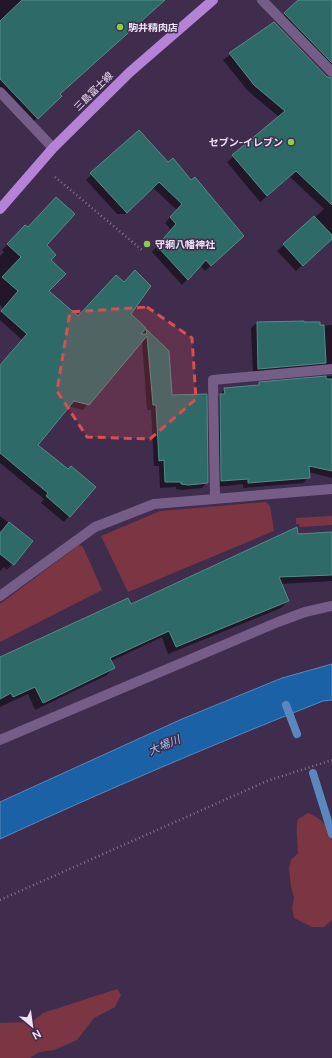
<svg xmlns="http://www.w3.org/2000/svg" width="332" height="1058" viewBox="0 0 332 1058" font-family="Manrope,'Noto Sans JP',sans-serif">
<style>
.green{fill:#7c3643}
.water{fill:#1a62a5;stroke:#5a88be}
.shadow{fill:#0007}
.lines{fill:none;stroke-linecap:round;stroke-linejoin:round}
.stream{stroke:#5a88be;stroke-width:8}
.building{fill:#2e6b68;stroke:#528d89}
.path{stroke:#847390;stroke-width:2.5;stroke-dasharray:1 3;stroke-linecap:butt}
.minor{stroke:#765d88;stroke-width:10}
.major{stroke:#b682d8;stroke-width:10}
.marked{fill:#db4d51;fill-opacity:0.2;stroke:#db4d51;stroke-width:3;stroke-dasharray:8 5;stroke-linejoin:round}
.poi-dot{fill:#8ece43;stroke:#402c4d;stroke-width:1.5}
.labels{text-anchor:middle;stroke-width:3;stroke-linejoin:round;paint-order:stroke}
.poi-label{font-size:10px;font-weight:bold;fill:#eee2f7;stroke:#402c4d;text-anchor:start}
.street-label{font-size:10px;fill:#eee2f7;stroke:#402c4d}
.water-label{font-size:11px;font-style:italic;fill:#9ec6f2;stroke:#402c4d}
</style>
<rect width="100%" height="100%" fill="#402c4d"/>
<path class="green" d="M266,502L270,506L274,531L128,592L101,536L160,511Z
M332,516V525L300,527L299,524H296V518Z
M79,545L83,547L102,590L0,642V604Z
M308,813C319,817 328,825 332,836V920L324,927H312L294,918L292,908L294,898L291,887L289,868L291,860L298,853C298,841 295,831 298,819Z
M117,989L121,995L115,1007L94,1018L77,1040L54,1050L39,1052L30,1058H0V1023L32,1022L43,1013Z"/>
<path class="water" d="M332,664V700L323,701C214,744 106,790 0,839V802L182,719L282,678Z"/>
<path class="shadow" d="M0,0H165L59,95L61,96L32,123L0,90Z
M306,0H332V78L331,74L279,20L297,2Z
M274,23L327,77L332,79V238L296,271L277,251L324,209L290,177L260,202L227,162L279,117L248,91L223,60Z
M139,131L237,242L205,271L200,265L182,285L152,252L171,230L165,223L177,210L152,187L125,214H117L86,180Z
M20,232L45,245L50,260L47,291L78,318L130,315L138,336L139,337L146,330L168,351L172,396L207,482L202,488L182,490L176,489V487L160,488L159,466H154L151,410H147L142,341L83,410L68,406L37,445L69,516L64,522L41,503L44,499L0,463V363L1,364L22,340L0,320V313L3,309L0,305V256L4,252L2,250Z
M303,322V323L319,326L332,325V371L253,374L251,328L257,323Z
M332,376V478L308,472L309,477L303,483L243,488V484L216,487L215,400L225,389L256,386L259,383Z
M0,516L32,541L7,570L4,567L0,571Z
M332,533V581L280,584L288,601L281,608L168,654L162,637L111,661L114,667L107,675L35,710L28,694L0,707V658L297,535Z"/>
<g class="lines">
<path class="stream" d="M286,705L297,734
M313,773L332,834"/>
</g>
<path class="building" d="M22,0H165L60,94L62,96L38,119L0,79V21Z
M298,0H332V63L284,13Z
M274,22L327,77L332,78V205L296,171L267,196L232,155L285,111L254,85L229,53Z
M139,130L168,162L173,158L191,180L195,177L244,236L211,266L206,260L188,280L157,246L176,224L170,217L182,204L159,182L127,213L90,173Z
M56,197L75,214L47,245L56,255L51,260L66,274L49,291L78,316L116,275L124,282L135,270L151,286L131,314L146,328L141,334H147L146,329L169,351L172,395L207,394L208,483L188,485L181,484V482H165L164,460L159,461L156,405H153L147,336L89,405L74,401L38,445L68,469L71,466L96,487L70,517L46,496L48,493L0,453V365L27,334L1,311L18,291L2,277L21,257L7,244L25,225L28,227Z
M314,216L332,235V239L303,266L283,244Z
M304,321V322H320V325H324L326,363L258,369L257,322Z
M326,376V379H332V471L309,466L310,478L248,483V479L221,481L220,394H225L224,388L259,385V382Z
M9,522L33,541L14,565L0,554V533Z
M297,527L298,534L332,532V575L279,577L289,601L176,647L169,631L110,658L115,668L43,703L35,687L13,697L11,693L0,699V657L128,598L131,604Z"/>
<g class="lines">
<path class="path" d="M55,177L142,250
M0,900L267,781L332,760"/>
<path class="minor" d="M262,0L332,72
M0,92L53,148
M215,499L213,380L332,369
M0,596L95,527L154,504L332,489
M0,740L278,622L305,612L332,606"/>
<path class="major" d="M0,209L53,148L130,72L213,0"/>
</g>
<path class="marked" d="M147,307L192,338L196,399L150,439L87,437L57,391L70,312Z"/>
<g class="poi-dot">
<circle cx="120" cy="27" r="4"/>
<circle cx="291" cy="142" r="4"/>
<circle cx="147" cy="244" r="4"/>
</g>
<g class="labels">
<g class="poi-label">
<text x="128" y="31">駒井精肉店</text>
<text x="283" y="146" text-anchor="end">セブン-イレブン</text>
<text x="155" y="248">守綱八幡神社</text>
</g>
<g class="street-label">
<text transform="translate(93 91) rotate(-45)" y="4">三島富士線</text>
</g>
<g class="water-label">
<text transform="translate(164 745) rotate(-23)" y="4">大場川</text>
</g>
</g>
<g transform="translate(32 1026) rotate(151)" stroke="#402c4d" stroke-width="3" paint-order="stroke">
<path d="M0-3L7 15L0 10L-7 15Z" fill="#eee2f7"/>
<text y="-6" font-size="11" font-weight="bold" text-anchor="middle" fill="#eee2f7">N</text>
</g>
</svg>
